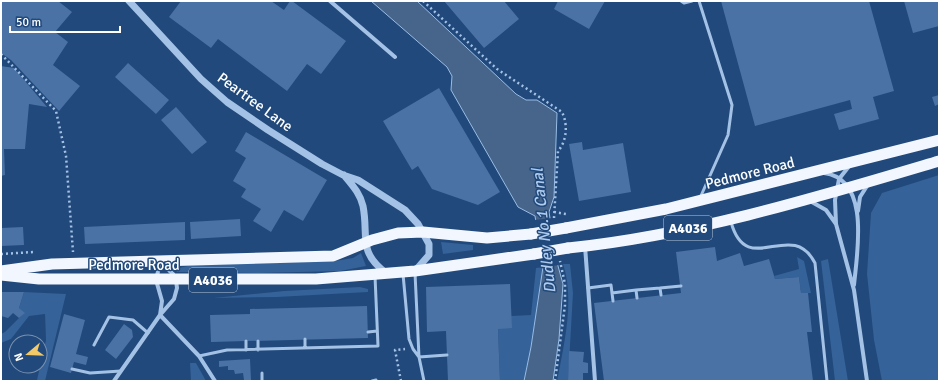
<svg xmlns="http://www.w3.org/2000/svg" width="940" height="382" viewBox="0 0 940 382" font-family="Signika,sans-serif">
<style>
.green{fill:#346299}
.water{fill:#47658a;stroke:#98bde7}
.pier{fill:#21497b}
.building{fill:#4a72a5}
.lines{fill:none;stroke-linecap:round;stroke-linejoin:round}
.path{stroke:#a4c2e6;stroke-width:2.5;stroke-dasharray:2 3;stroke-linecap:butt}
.service{stroke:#a4c2e6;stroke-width:3}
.minor{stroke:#a4c2e6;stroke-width:4}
.tertiary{stroke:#a4c2e6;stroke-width:7}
.trunk{stroke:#f2f6fe;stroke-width:11}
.trunk-bridge{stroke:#f2f6fe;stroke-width:11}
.labels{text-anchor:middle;stroke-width:3;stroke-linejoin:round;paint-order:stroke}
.shield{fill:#21497b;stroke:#bcc8d7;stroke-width:1}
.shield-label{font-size:14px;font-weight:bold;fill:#fff}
.street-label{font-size:15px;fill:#fff;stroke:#21497b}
.water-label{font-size:16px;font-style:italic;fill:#afccee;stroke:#21497b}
</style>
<rect width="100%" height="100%" fill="#21497b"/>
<path class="green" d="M939,175V381H882L874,340L867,274L871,213L882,193Z
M441,242L473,245V250L443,254Z
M361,253L366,266L340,271L260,273L177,272L175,269L192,265L335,261L353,258Z
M797,257L804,261L811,293H801L799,277L775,279L774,276L799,269Z
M828,259L830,271L848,381H835L821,261Z
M563,264H570L573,293L568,381H557C564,344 575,300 563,264Z
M543,267L531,347L524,381H500L498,329L511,316L531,315L536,268Z
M360,287L368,289V292L277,297L213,298L284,291Z
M24,292L66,294L45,381H35L37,380L46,340L45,314L29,316L11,339L1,343V334L5,332L24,313L19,308Z
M190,363H196L206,381H191Z"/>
<path class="water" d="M371,1H417L516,94L526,100H537L557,113L554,197L549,212L558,266L563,284L559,339L553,381H524L531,347L543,267L535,216L518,207L451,90L452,76L447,67Z"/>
<path class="pier" d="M552,218L559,265L541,268L534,220Z"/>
<path class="building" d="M1,1H58L72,12L55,32L68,42L53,65L80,86L59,111L11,60L1,53Z
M181,1H271L284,10L290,1H292L346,41L321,74L307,64L287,91L218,39L211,48L169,17Z
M444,1H504L519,19L484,48Z
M558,1H605L589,29L554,9Z
M721,1H869L894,91L873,97L879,119L839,130L834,114L852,109L850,100L755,126Z
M904,1H939V26L913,33Z
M128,63L169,100L156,114L115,77Z
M1,66L14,68L47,107L29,104L25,149H4L5,175L1,176Z
M439,88L500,192L478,205L432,189L418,166L412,170L383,121Z
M939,95V104L935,106L932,97Z
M176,107L207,142L192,154L161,120Z
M246,132L327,180L303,221L284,210L271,232L253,221L261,209L241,197L246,189L233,181L246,158L235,151Z
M582,142L583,150L623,143L631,192L579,201L569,144Z
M240,219L241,236L191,239L190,222Z
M185,222V240L85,244L84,227Z
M23,227L24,245L1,246V228Z
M715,247L717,261L740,253L744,266L769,259L775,279L799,277L801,293H808L812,332H807L813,381H604L594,303L681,293L676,252Z
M510,284L512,328L498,329L500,381H448L446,331L427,332L426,287Z
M1,292H24L19,308L25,313L19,318L13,313L8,318L1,316Z
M367,306L368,338L211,342L210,315L250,314V309Z
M64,314L85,320L76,354L88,357L86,365L74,362L71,373L50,367Z
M124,324L132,330L133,337L116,359L105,350Z
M569,351L584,352L583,362L588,363V373H583V381H568Z
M250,359L251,380H244L243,373L235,374L234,370H228V366L219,367V361Z"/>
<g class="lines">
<path class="path" d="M423,1L497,69L562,112C568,124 567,141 558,151L554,218
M1,54L56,111L66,156L73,252
M554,212L566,214
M1,254L34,252
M401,381L395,350L405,349
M555,381L565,305V284L560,261"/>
<path class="service" d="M681,1L684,3L692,1
M699,1L732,105L728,135L700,198
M731,222C747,280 791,217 815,263L827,381
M415,273L419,357L424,381
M403,274L409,339L413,349L419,357
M588,288L611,285L613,301
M612,293L636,290
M661,295L660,288L681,286
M637,298L636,290L660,288
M368,332L377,331
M305,339V348
M246,341V350
M258,341V350
M94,345L109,317L133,320L148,333
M199,356L227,350L378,346L375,276
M419,357L447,355
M72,369L90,373L121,371
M262,373V381
M372,381L376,380"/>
<path class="minor" d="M330,1L395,57
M824,173C871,179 857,253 854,285
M810,201L826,210L836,224L854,290L867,381
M858,211L860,197L867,186
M836,224L835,200L839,179L850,165
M585,246L595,381
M160,263L156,280L162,301L160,315
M160,315L199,356L215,381
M114,381L160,315L174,299L177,288L176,280L173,274L161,263"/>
<path class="tertiary" d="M129,1L201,79L227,102L268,130L322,164L343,175L358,180L405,210L418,224L429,244V255L415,271
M344,175C352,185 360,193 363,206C369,236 357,251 386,273"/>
<path class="trunk" d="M566,228L666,209L939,140
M568,248C694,235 818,197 939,161
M1,271L52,264L333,256L372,240L398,233L423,232L487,238L531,234
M1,275L39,279H316L415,271L534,254"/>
<path class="trunk-bridge" d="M531,234L566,228
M534,254L568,248"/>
</g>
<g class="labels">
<g class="shield">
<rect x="664" y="216" width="48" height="24" rx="3"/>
<rect x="189" y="268" width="48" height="24" rx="3"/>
</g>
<g class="shield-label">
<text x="688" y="233">A4036</text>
<text x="213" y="285">A4036</text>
</g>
<g class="street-label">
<text transform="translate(255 102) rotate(36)" y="5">Peartree Lane</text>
<text transform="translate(750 173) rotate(-14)" y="5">Pedmore Road</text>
<text x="134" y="270">Pedmore Road</text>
</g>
<g class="water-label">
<text transform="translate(543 231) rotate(-96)" y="6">Dudley No.1 Canal</text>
</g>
</g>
<rect width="940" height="382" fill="none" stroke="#ffffff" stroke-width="4"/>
<g transform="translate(28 354) rotate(251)"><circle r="19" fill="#21497b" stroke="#7a92b0"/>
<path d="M0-3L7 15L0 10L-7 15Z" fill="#f2c966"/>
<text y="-6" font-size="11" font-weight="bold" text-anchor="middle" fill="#ffffff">N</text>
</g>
<path d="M10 26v6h110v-6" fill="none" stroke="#ffffff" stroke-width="2"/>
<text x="16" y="26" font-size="12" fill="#ffffff" stroke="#21497b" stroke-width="3" paint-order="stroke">50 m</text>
</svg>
